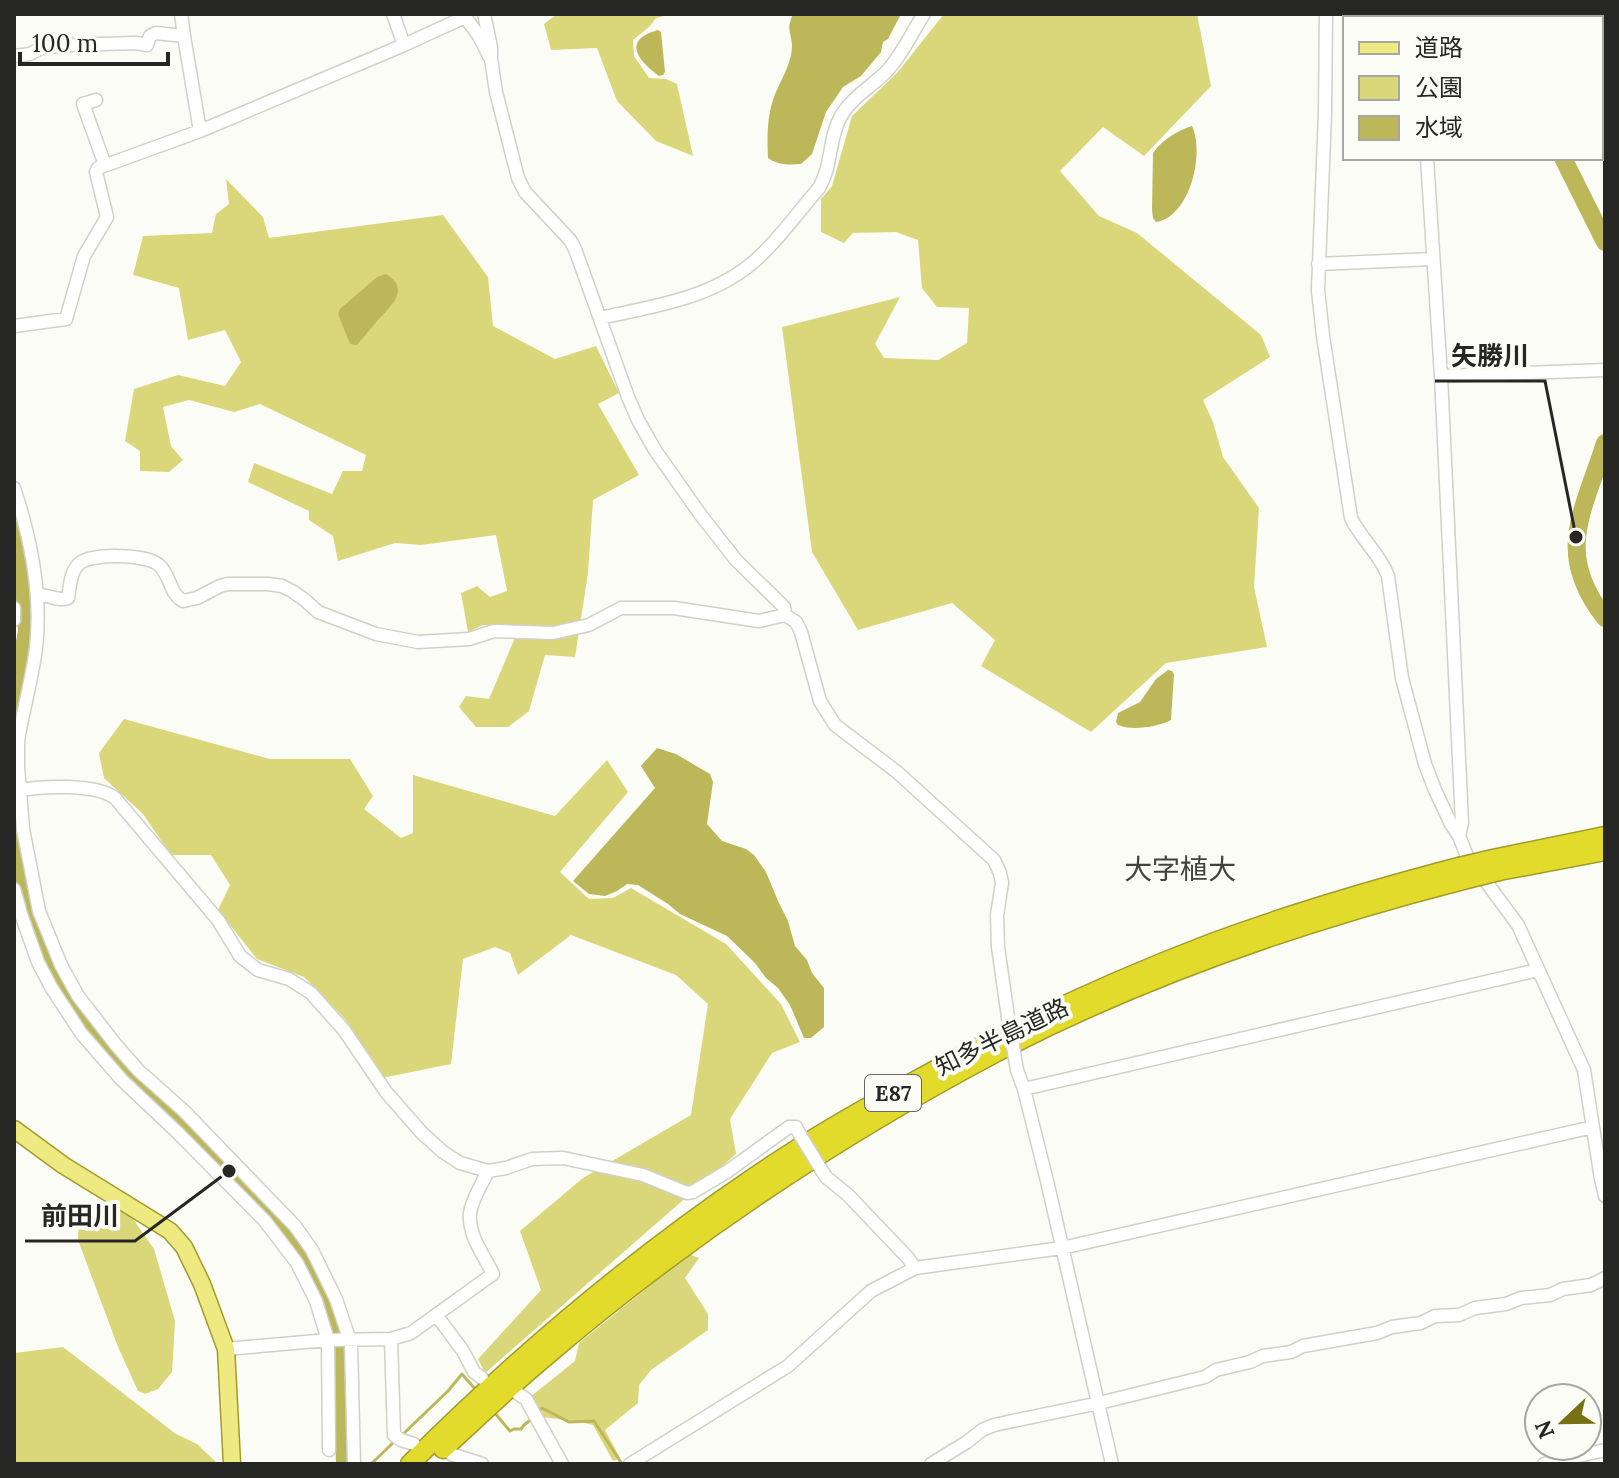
<svg xmlns="http://www.w3.org/2000/svg" width="1619" height="1478" viewBox="0 0 1619 1478" font-family="Lora,'Noto Sans JP',serif">
<style>
.green{fill:#dad77b}
.water{fill:#bcb85a}
.lines{fill:none;stroke-linecap:round;stroke-linejoin:round}
.stream{stroke:#bcb85a;stroke-width:3}
.river{stroke:#bcb85a;stroke-width:18}
.minor-casing{stroke:#d0d0cb;stroke-width:15}
.major-casing{stroke:#a19c2a;stroke-width:19}
.highway-casing{stroke:#a19c2a;stroke-width:21}
.minor{stroke:#fff;stroke-width:12}
.major{stroke:#eee980;stroke-width:16}
.highway{stroke:#e3db2c;stroke-width:18}
.minor-bridge-casing{stroke:#d0d0cb;stroke-width:15;stroke-linecap:butt}
.highway-bridge-casing{stroke:#a19c2a;stroke-width:21;stroke-linecap:butt}
.minor-bridge{stroke:#fff;stroke-width:12}
.highway-bridge{stroke:#e3db2c;stroke-width:18}
.labels{text-anchor:middle;stroke-width:8;stroke-linejoin:round;paint-order:stroke}
.shield{fill:#fcfcf7;stroke:#666764;stroke-width:2}
.shield-label{font-size:22px;font-weight:bold;fill:#262725}
.street-label{font-size:24px;fill:#262725;stroke:#fcfcf7}
.quarter-label{font-size:28px;fill:#42423e;stroke:#fcfcf7}
.leader{fill:none;stroke:#262725;stroke-width:3}
.callout-dot{fill:#262725;stroke:#fcfcf7;stroke-width:3}
.callout-label{font-size:26px;text-anchor:middle;font-weight:bold;fill:#262725;stroke:#fcfcf7;stroke-width:8;stroke-linejoin:round;paint-order:stroke}
</style>
<rect width="100%" height="100%" fill="#fcfcf7"/>
<path class="green" d="M557,14H672L656,18L650,26L633,40L634,56L649,78L666,79L677,84L693,156L656,141L617,101L597,48L551,50L544,24Z
M944,14H1197L1211,86L1144,156L1103,127L1060,171L1099,216L1137,233L1261,335L1270,357L1203,400L1213,422L1223,457L1259,508L1254,587L1267,647L1166,663L1091,732L981,666L995,640L952,603L858,630L812,552L782,327L900,297L875,344L884,358L938,360L967,343L969,308L937,307L922,288L918,240L896,232L853,233L844,243L821,232V199L832,186L852,116L897,73Z
M226,179L263,217L269,238L443,215L488,277L493,326L555,359L596,346L619,393L598,404L639,475L593,500L588,573L575,657L545,655L529,711L508,727H476L459,707L466,696L489,699L514,640L510,626L483,625L468,632L461,593L477,586L490,597L507,591L496,535L421,545L395,543L338,561L333,536L309,520V511L248,482L254,463L332,494L343,471H362L366,455L260,404L234,412L189,400L163,407L171,446L183,460L169,472L140,471V451L125,441L134,389L178,375L225,386L241,362L225,330L188,340L179,288L133,275L143,236L212,233L216,214L229,204Z
M124,719L270,759H350L373,796L364,809L401,838L413,833V775L555,816L607,760L628,792L560,872L589,899L613,898L631,888L726,944L781,1004L800,1042L772,1053L730,1119L736,1154L485,1373L478,1359L541,1290L520,1231L583,1178L691,1115L708,1004L676,975L571,935L518,975L510,953L495,947L463,959L451,1064L382,1078L345,1019L304,977L257,959L218,910L230,885L211,855H171L143,814L104,778L99,753Z
M101,1205L129,1213L154,1249L175,1321L172,1372L158,1389L145,1394L138,1391L118,1347L78,1240C79,1219 80,1213 101,1205Z
M689,1254L699,1258L685,1278L708,1314V1330L651,1370L639,1385L638,1403L605,1430L620,1458L613,1461L593,1425L581,1422L542,1417L529,1398L575,1361L579,1343Z
M63,1347L176,1434L197,1444L218,1464H14V1353Z"/>
<path class="water" d="M793,14H901L888,39L883,42L881,52L861,76L843,87L826,112L812,154L801,164C789,165 778,165 768,158C767,139 767,118 773,100C779,82 792,65 792,45C791,31 786,30 793,14Z
M658,30L661,32L665,72L663,75L659,76C637,60 622,40 658,30Z
M1192,126C1205,153 1190,217 1156,222L1153,218L1152,210L1153,153C1162,140 1177,131 1192,126Z
M386,274C411,289 391,306 378,320C371,328 364,337 357,345L350,344L338,314L340,309L377,277Z
M1168,670L1172,671L1174,674L1171,720C1158,727 1131,731 1118,725L1116,722L1118,713L1140,702L1156,679Z
M657,748L676,754L710,774L713,782L707,824L722,841L746,849L754,855L766,872L778,901L788,921L795,946L807,960L812,973L824,988V1027L811,1038H804L790,1005L778,988L766,978L755,963L727,936L680,914L668,904L638,885L627,884L617,891L605,896L589,894L573,881L655,788L641,766Z"/>
<g class="lines">
<path class="stream" d="M493,1411L510,1431L514,1429H521L524,1425L533,1418
M538,1412L542,1408L569,1422L594,1421L622,1464
M401,1436L448,1391L462,1374L476,1390
M371,1464L395,1441"/>
<path class="river" d="M1541,14V18
M1563,158L1605,242
M1605,443C1583,513 1554,553 1605,618
M14,530L24,581L27,631L14,702
M14,841L29,912L42,947L57,978L73,1005L111,1055L275,1219L306,1259L328,1305L338,1335L342,1362L345,1464"/>
<defs>
<path id="minor" d="M393,14L404,45
M463,14L479,36L489,56
M1326,14L1325,113L1318,290L1323,336L1351,518C1361,539 1380,554 1388,576L1402,678L1425,764L1435,790L1451,824L1459,836L1467,856L1518,925L1584,1070L1601,1179L1605,1196
M1419,14V18
M184,36L200,131
M14,56L30,54L41,48L68,45L136,43L147,45L150,36L156,33L184,36L181,14
M96,100L83,104L105,165
M1427,158L1441,376L1462,823L1459,836
M1318,264L1433,259
M600,318C655,306 715,298 758,258C781,237 799,211 819,188C833,164 828,139 841,116C852,97 871,87 886,72C902,55 911,34 924,14
M14,326L66,319L84,256L107,217L96,172L98,168L200,131L404,45L465,17
M1441,376L1605,370
M14,488C31,539 42,595 36,648C32,680 23,710 18,741V767L23,829L39,911L61,965L78,996L116,1045L139,1071L184,1111L266,1196L295,1226L312,1250L336,1299L351,1344L354,1464
M37,595C48,594 58,602 68,598C70,587 70,571 80,563C93,553 147,554 159,565C171,576 169,593 183,601L197,598L220,586L228,584H268L282,586L292,591L305,600L318,612L376,634L418,642L469,639L494,631L553,633L589,625L621,608H674L759,621L785,615L784,607L736,560L700,514L655,450L638,420L628,397L575,249L570,240L525,192L518,178L496,92L491,59V47L484,14
M14,608V620
M785,615L796,622L801,632L820,701L835,725L897,772L994,860L1000,873L1002,883L997,915L998,947L1008,1017
M15,791C39,786 95,783 115,798L218,920L240,956L258,970L289,979L311,993L344,1030L386,1092L422,1133L443,1152L460,1163L488,1171L506,1168L532,1159L563,1158L643,1175L687,1193L693,1192L728,1171L789,1127H796L799,1133
M14,889L22,917L38,962L51,987L81,1033L121,1079L178,1133L265,1221L297,1263L316,1301L328,1340L329,1450
M1017,1070L1024,1089L1047,1181L1112,1464
M1024,1089L1538,970
M819,1166L826,1177L848,1195L908,1258L915,1268
M437,1316L463,1351L474,1372L482,1378
M391,1339L394,1435L401,1440L414,1444
M226,1349L328,1340L391,1339L411,1333L493,1274C484,1255 468,1236 470,1213C472,1199 482,1184 488,1171
M517,1393L526,1399L562,1464
M451,1454L482,1464
M630,1464L788,1366L871,1291L915,1268L1062,1248L1593,1127
M931,1464L967,1442L982,1430L994,1425L1099,1403L1205,1377L1216,1370L1250,1362L1263,1356L1291,1352L1303,1346L1377,1333L1392,1327L1421,1323L1435,1316L1459,1315L1475,1308L1506,1304L1521,1298L1550,1295L1563,1289L1591,1285L1605,1278
M1544,1464L1605,1450"/>
<path id="major" d="M14,1129L63,1165L170,1231L184,1247L202,1284L226,1349L232,1464"/>
<path id="highway" d="M1493,859L1605,836
M1499,871L1605,851
M443,1449C475,1420 505,1391 538,1363C676,1244 831,1140 993,1054C1140,977 1303,921 1463,880
M410,1464C517,1357 633,1259 759,1174C806,1142 856,1113 906,1086C1005,1031 1107,983 1212,943C1293,913 1375,889 1459,867"/>
</defs>
<use href="#minor" class="minor-casing"/>
<use href="#major" class="major-casing"/>
<use href="#highway" class="highway-casing"/>
<use href="#minor" class="minor"/>
<use href="#major" class="major"/>
<use href="#highway" class="highway"/>
<defs>
<path id="minor-bridge" d="M1008,1017L1017,1070
M799,1133L819,1166"/>
<path id="highway-bridge" d="M1459,867L1493,859
M1463,880L1499,871"/>
</defs>
<use href="#minor-bridge" class="minor-bridge-casing"/>
<use href="#highway-bridge" class="highway-bridge-casing"/>
<use href="#minor-bridge" class="minor-bridge"/>
<use href="#highway-bridge" class="highway-bridge"/>
</g>
<g class="labels">
<rect class="shield" x="865" y="1075" width="56" height="36" rx="6"/>
<g class="shield-label">
<text x="893" y="1101">E87</text>
</g>
<g class="street-label">
<text transform="translate(1002 1037) rotate(-26)" y="8">知多半島道路</text>
</g>
<g class="quarter-label">
<text x="1180" y="879">大字植大</text>
</g>
</g>
<path class="leader" d="M1576 537L1545 381H1435M229 1171L135 1241H25"/>
<g class="callout-dot">
<circle cx="1576" cy="537" r="8"/>
<circle cx="229" cy="1171" r="8"/>
</g>
<g class="callout-label">
<text x="1490" y="365">矢勝川</text>
<text x="80" y="1225">前田川</text>
</g>
<rect width="1619" height="1478" fill="none" stroke="#262725" stroke-width="32"/>
<rect x="1343" y="16" width="260" height="144" fill="#fcfcf7" stroke="#a6a7a3" stroke-width="2"/>
<rect x="1359" y="42" width="40" height="12" fill="#eee980" stroke="#a6a7a3" stroke-width="2"/>
<text x="1415" y="56" font-size="24" fill="#262725">道路</text>
<rect x="1359" y="76" width="40" height="24" fill="#dad77b" stroke="#a6a7a3" stroke-width="2"/>
<text x="1415" y="96" font-size="24" fill="#262725">公園</text>
<rect x="1359" y="116" width="40" height="24" fill="#bcb85a" stroke="#a6a7a3" stroke-width="2"/>
<text x="1415" y="136" font-size="24" fill="#262725">水域</text>
<g transform="translate(1563 1422) rotate(248)"><circle r="38" fill="#fcfcf7" stroke="#a6a7a3" stroke-width="2"/>
<path d="M0-6L14 30L0 20L-14 30Z" fill="#767214"/>
<text y="-12" font-size="22" font-weight="bold" text-anchor="middle" fill="#262725">N</text>
</g>
<path d="M20 52v12h148v-12" fill="none" stroke="#262725" stroke-width="4"/>
<text x="32" y="52" font-size="24" fill="#262725" stroke="#fcfcf7" stroke-width="6" paint-order="stroke">100 m</text>
</svg>
